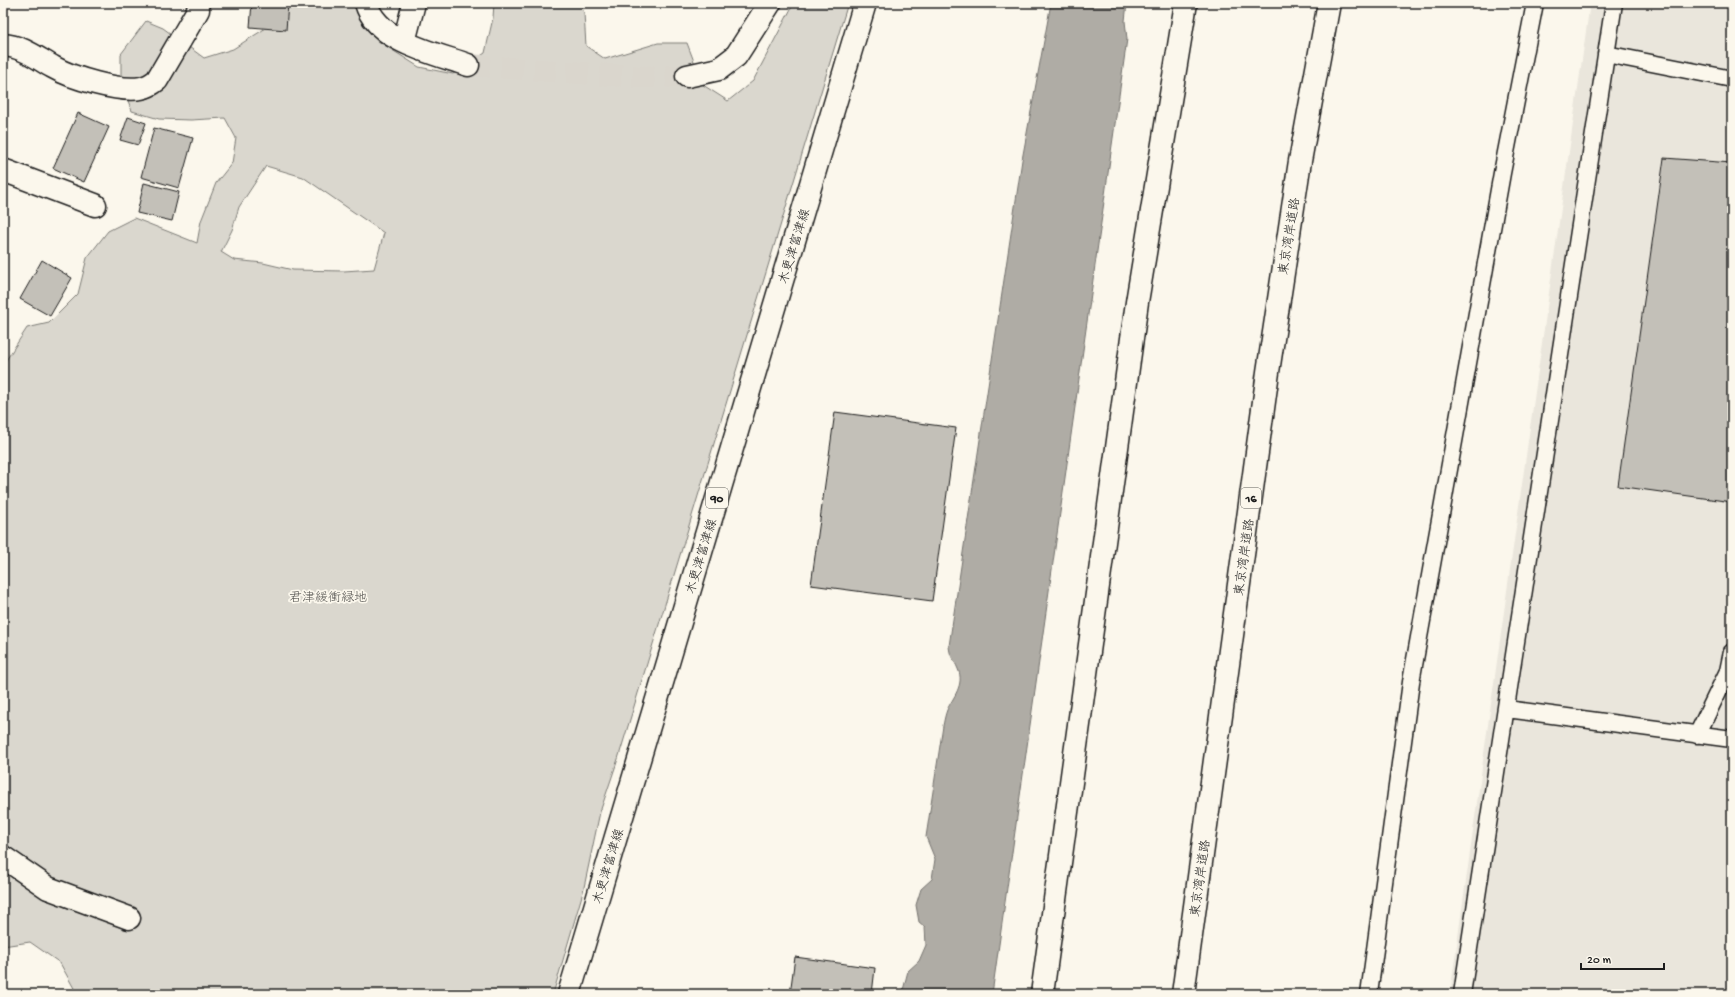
<svg xmlns="http://www.w3.org/2000/svg" width="1735" height="997" viewBox="0 0 1735 997" font-family="'Gochi Hand','Klee One',sans-serif">
<style>
.built{fill:#eae6dc}
.green{fill:#dad7ce;stroke:#7b7a75;fill-rule:evenodd}
.water{fill:#afaca5;stroke:#74726e}
.building{fill:#c3c0b8;stroke:#1c1c1c}
.lines{fill:none;stroke-linecap:round;stroke-linejoin:round}
.minor-tunnel{stroke:#dad6cd;stroke-width:22;stroke-dasharray:22 11;stroke-linecap:butt}
.service-casing{stroke:#1c1c1c;stroke-width:19}
.minor-casing{stroke:#1c1c1c;stroke-width:25}
.primary-casing{stroke:#1c1c1c;stroke-width:25}
.trunk-casing{stroke:#1c1c1c;stroke-width:25}
.service{stroke:#fbf7ec;stroke-width:16}
.minor{stroke:#fbf7ec;stroke-width:22}
.primary{stroke:#fbf7ec;stroke-width:22}
.trunk{stroke:#fbf7ec;stroke-width:22}
.labels{text-anchor:middle;stroke-width:3.5;stroke-linejoin:round;paint-order:stroke}
.shield{fill:#fbf7ec;stroke:#5f5e5a;stroke-width:1}
.shield-label{font-size:12px;font-weight:bold;fill:#1c1c1c}
.street-label{font-size:13px;fill:#1c1c1c;stroke:#fbf7ec}
.park-label{font-size:13px;fill:#555451;stroke:#fbf7ec}
</style>
<rect width="100%" height="100%" fill="#fbf7ec"/>
<filter id="ink" filterUnits="userSpaceOnUse"><feTurbulence type="fractalNoise" baseFrequency=".025" numOctaves="2"/><feDisplacementMap in="SourceGraphic" scale="8" xChannelSelector="R" yChannelSelector="G"/><feConvolveMatrix kernelMatrix="1 2 1 2 8 2 1 2 1" color-interpolation-filters="sRGB"/></filter>
<g filter="url(#ink)">
<path class="built" d="M1590,3H1732V994H1450Z"/>
<path class="green" d="M293,3H348L362,12L378,41L419,67L453,74L485,53L493,18L494,3H580L584,13L586,46L605,59L658,43H687L703,85L728,101L753,81L794,3H848L618,759L600,812L583,892L553,994H79L76,992L60,963L30,942L3,946V365L27,328L49,323L78,294L87,258L108,231L134,218L197,243L201,221L216,183L232,163L236,138L225,118L191,120L159,119L132,111L121,83V54L146,21L163,28L204,58L233,49L266,28ZM266,166L303,177L384,233L374,269L344,271L293,270L263,263L234,260L221,252L232,230L239,207Z"/>
<path class="water" d="M1051,3H1127L1125,21L1127,39L992,994H902L908,971L919,961L926,945L925,927L919,922L916,905L921,889L932,879L935,859L926,837L943,726C944,721 945,715 947,710C953,697 965,685 958,669C954,659 950,658 949,646L1022,160Z"/>
<path class="building" d="M252,3H288L286,30L250,27Z
M78,113L109,127L84,182L53,168Z
M128,117L146,123L138,145L120,140Z
M154,128L193,138L179,188L141,177Z
M1664,158L1732,163V502L1618,486Z
M144,183L179,192L172,221L137,213Z
M42,260L72,278L50,316L20,299Z
M835,412L956,428L932,601L811,585Z
M795,957L875,968L872,994H790Z"/>
<g class="lines">
<path class="minor-tunnel" d="M468,65L639,77L687,76"/>
<defs>
<path id="service" d="M1606,54L1732,79
M1507,709L1732,739
M1697,735L1728,671L1732,652
M1369,994L1411,682L1502,173L1535,3
M1462,994L1614,3"/>
<path id="minor" d="M366,3C377,42 434,53 468,65
M404,42L414,3
M3,45C22,46 37,58 53,67C72,78 119,92 141,88C147,87 152,84 157,80L198,10
M687,76L719,69L736,56L770,3
M3,170L95,205
M3,857L48,888L129,918"/>
<path id="primary" d="M569,994L865,3"/>
<path id="trunk" d="M1042,994L1137,302L1186,3
M1183,994L1268,372L1300,161L1329,3"/>
</defs>
<use href="#service" class="service-casing"/>
<use href="#minor" class="minor-casing"/>
<use href="#primary" class="primary-casing"/>
<use href="#trunk" class="trunk-casing"/>
<use href="#service" class="service"/>
<use href="#minor" class="minor"/>
<use href="#primary" class="primary"/>
<use href="#trunk" class="trunk"/>
</g>
</g>
<g class="labels">
<g class="shield">
<rect x="706" y="488" width="22" height="20" rx="3"/>
<rect x="1241" y="488" width="20" height="20" rx="3"/>
</g>
<g class="shield-label">
<text x="717" y="502">90</text>
<text x="1251" y="502">16</text>
</g>
<g class="street-label">
<text transform="translate(1288 236) rotate(-81)" y="5">東京湾岸道路</text>
<text transform="translate(793 246) rotate(-73)" y="5">木更津富津線</text>
<text transform="translate(700 556) rotate(-73)" y="5">木更津富津線</text>
<text transform="translate(1243 557) rotate(-82)" y="5">東京湾岸道路</text>
<text transform="translate(607 866) rotate(-73)" y="5">木更津富津線</text>
<text transform="translate(1199 878) rotate(-82)" y="5">東京湾岸道路</text>
</g>
<g class="park-label">
<text x="328" y="601">君津緩衝緑地</text>
</g>
</g>
<rect width="1735" height="997" fill="none" stroke="#fbf7ec" stroke-width="16"/>
<rect x="8" y="8" width="1719" height="981" fill="none" stroke="#1c1c1c" stroke-width="1.5" filter="url(#ink)"/>
<path d="M1581 963v6h83v-6" fill="none" stroke="#1c1c1c" stroke-width="2"/>
<text x="1587" y="963" font-size="12" fill="#1c1c1c" stroke="#fbf7ec" stroke-width="3" paint-order="stroke">20 m</text>
</svg>
